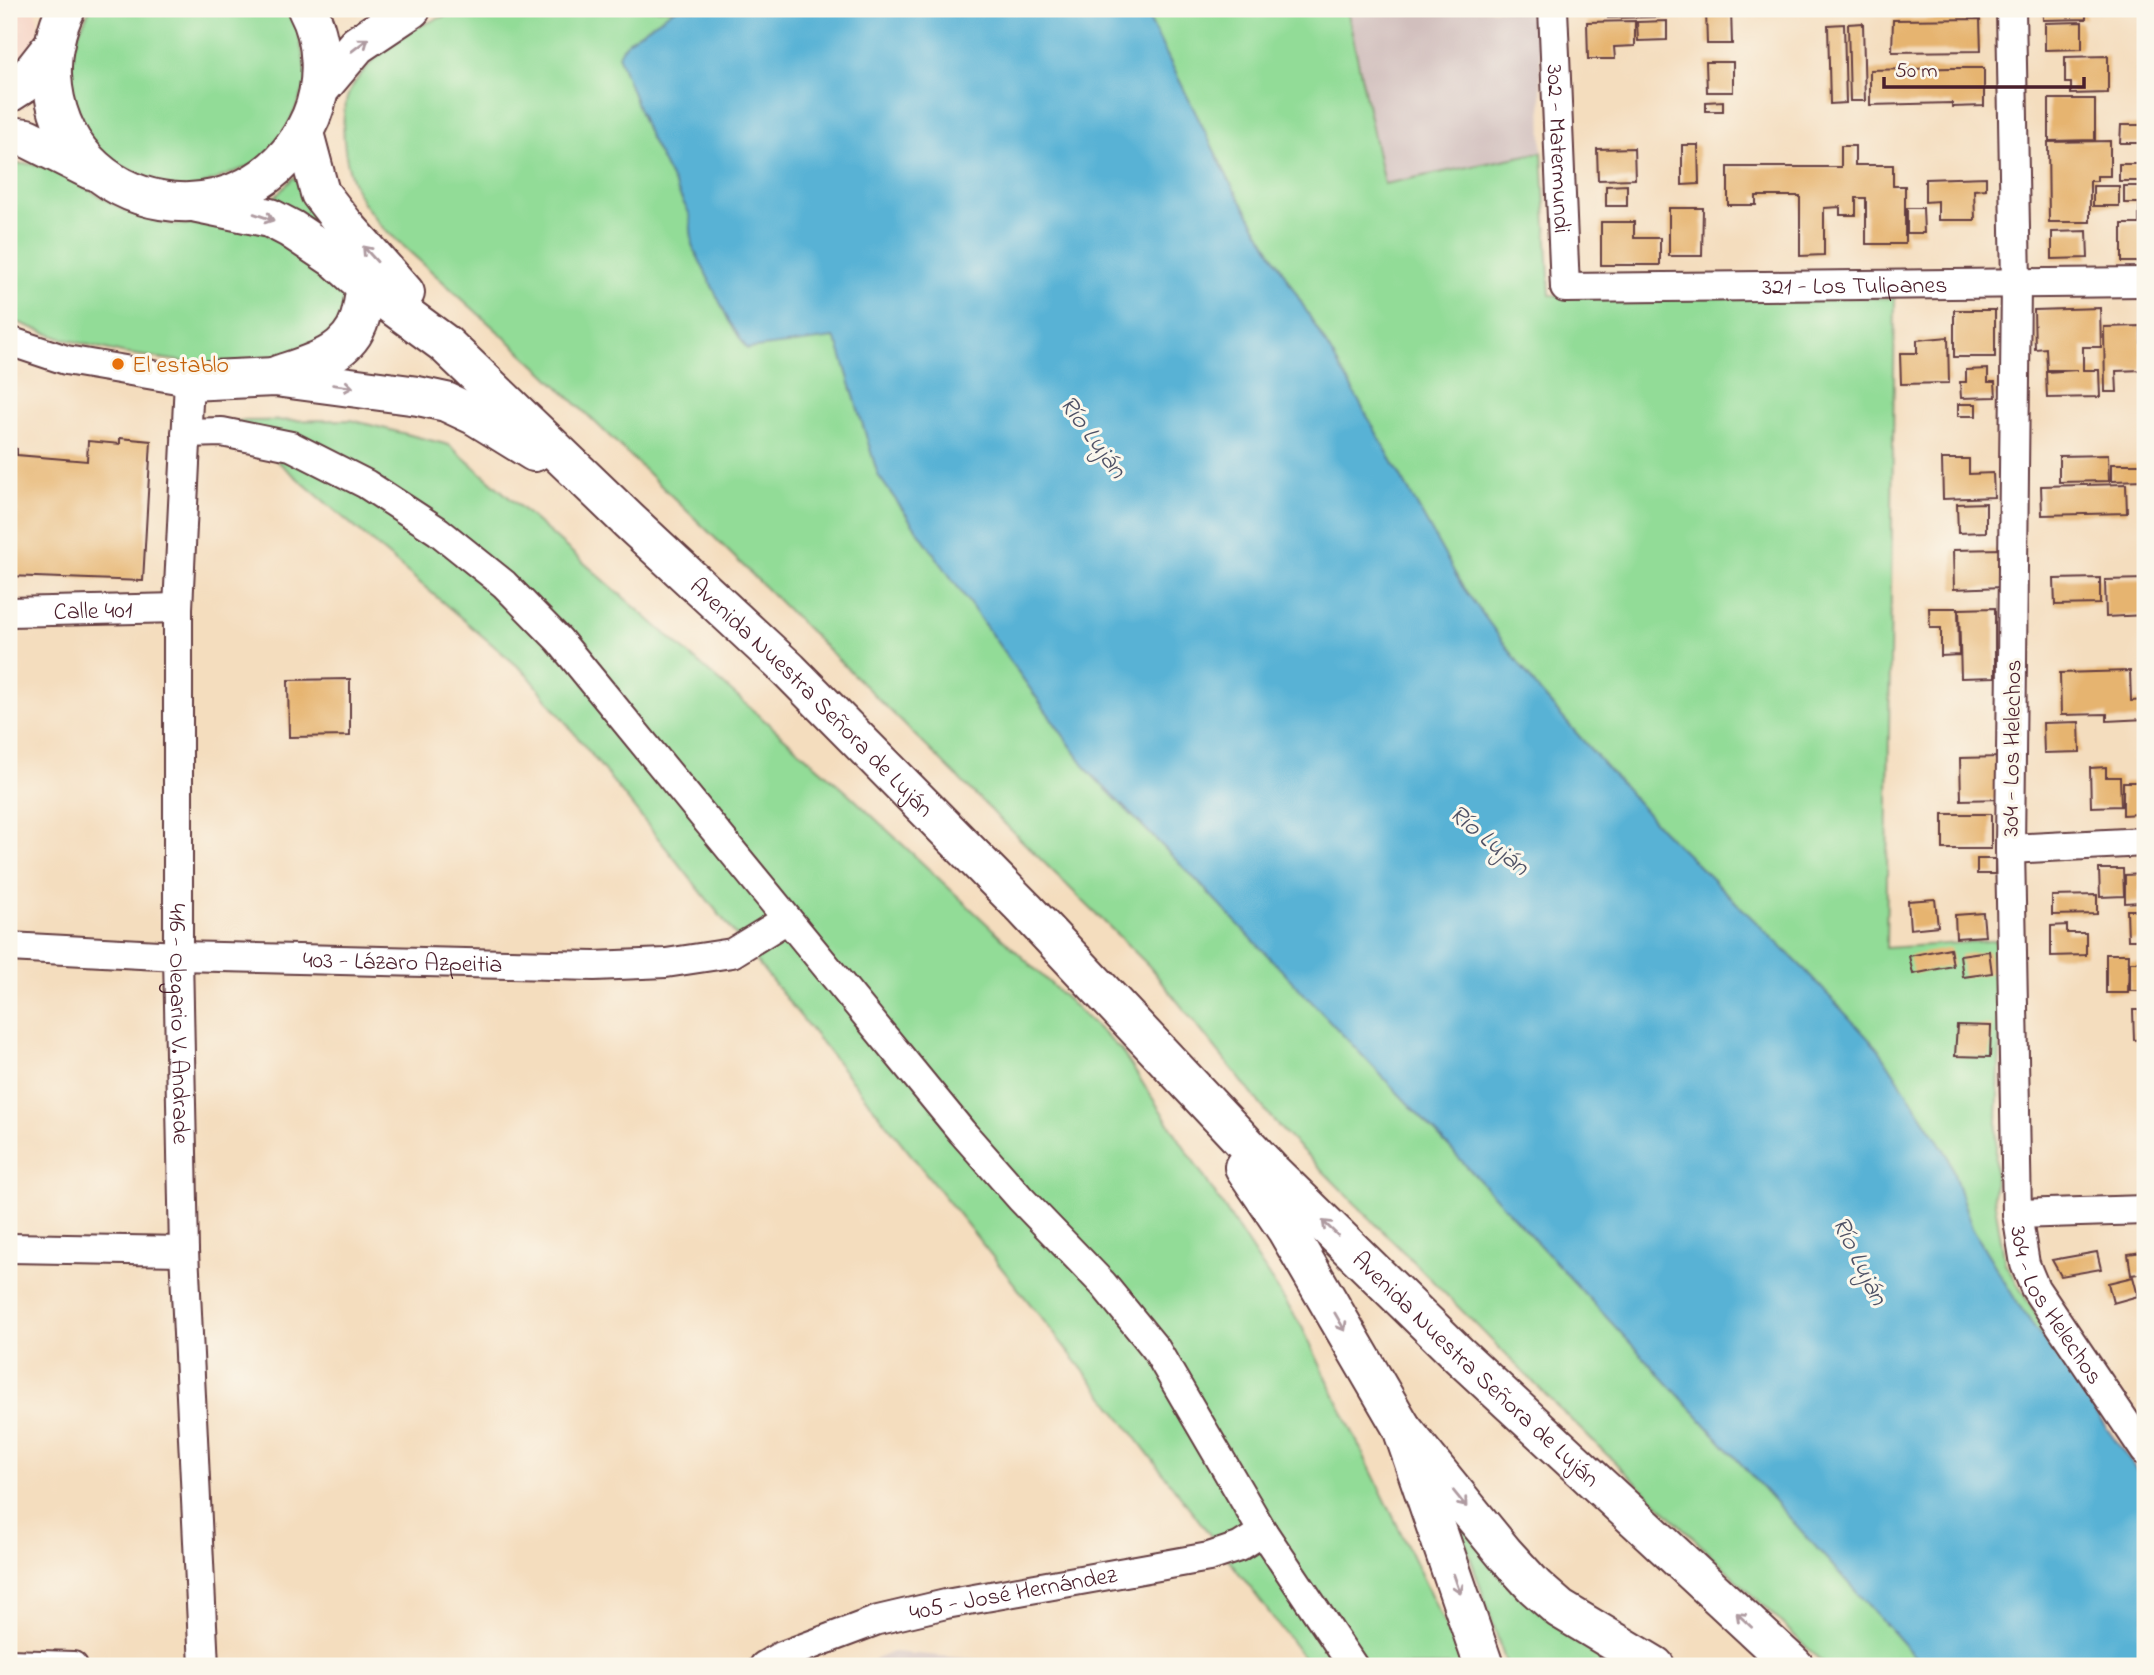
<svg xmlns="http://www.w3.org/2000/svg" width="2154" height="1675" viewBox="0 0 2154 1675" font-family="'Indie Flower',sans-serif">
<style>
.built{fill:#f6d2c3}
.industrial{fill:#d1bfbd}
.green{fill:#92dc97;stroke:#6e7e61;stroke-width:2}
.water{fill:#58b2d5;stroke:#516880;stroke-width:2}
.building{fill:#e6b46f}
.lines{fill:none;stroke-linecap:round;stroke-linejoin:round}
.minor-casing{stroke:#643c41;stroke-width:32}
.secondary-casing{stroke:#643c41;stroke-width:42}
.primary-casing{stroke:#643c41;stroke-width:42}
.motorway-casing{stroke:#643c41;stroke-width:42}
.minor{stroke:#fff;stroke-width:28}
.secondary{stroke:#fff;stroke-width:38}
.primary{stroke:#fff;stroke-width:38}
.motorway{stroke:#fff;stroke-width:38}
.oneway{stroke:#ae9aa0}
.food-dot{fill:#e8710a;stroke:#fbf7ec;stroke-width:2.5}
.labels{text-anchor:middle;stroke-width:6;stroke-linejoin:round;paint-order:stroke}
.street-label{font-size:24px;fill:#4a1f2b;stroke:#fbf7ec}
.food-label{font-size:24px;fill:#c56008;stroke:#fbf7ec;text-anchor:start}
.water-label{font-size:26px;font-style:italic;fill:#4f5266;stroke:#fbf7ec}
</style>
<rect width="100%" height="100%" fill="#fbf7ec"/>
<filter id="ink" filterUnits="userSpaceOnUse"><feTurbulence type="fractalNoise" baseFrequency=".0143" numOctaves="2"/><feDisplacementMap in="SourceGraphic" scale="14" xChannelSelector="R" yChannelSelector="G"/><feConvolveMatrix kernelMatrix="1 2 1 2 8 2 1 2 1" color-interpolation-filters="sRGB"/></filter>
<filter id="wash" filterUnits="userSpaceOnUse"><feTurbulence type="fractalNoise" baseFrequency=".00686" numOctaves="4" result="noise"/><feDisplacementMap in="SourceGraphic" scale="28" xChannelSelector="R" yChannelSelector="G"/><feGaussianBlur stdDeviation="1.57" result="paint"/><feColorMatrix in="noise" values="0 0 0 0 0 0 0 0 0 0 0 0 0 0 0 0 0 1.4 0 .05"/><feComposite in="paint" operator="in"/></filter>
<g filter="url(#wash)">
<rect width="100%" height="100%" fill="#f4ddbe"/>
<path class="built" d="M9,9H35L38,20V36L9,82Z"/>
<path class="industrial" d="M1347,9H1540L1542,152L1383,184Z
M893,1652L1059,1666H858Z"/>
<path class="green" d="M90,9H289L296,20L308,81L275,156L182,193L107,160L83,127L71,88V67L74,46L81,27Z
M464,9H826L2031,1666H1826L1569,1418L1277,1125L1149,966L711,534L543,372L380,225C374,216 366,208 361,199C345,172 339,128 347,98C352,79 387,45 404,34C422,23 445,17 464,9Z
M1042,9H1347L1384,184L1542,152L1550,295L1895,298L1886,948L2004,940L1994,1198L2005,1263L2145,1498L1534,742Z
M12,164H33L51,168L126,211L147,219L169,224L228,225L256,228L339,276L353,309L332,348L222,367L122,353L60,338L9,319V165Z
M294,177L300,183L307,203L320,226L271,201Z
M351,420L449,445L850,795L1121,1050L1302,1327L1465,1666H1310L1111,1405L527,674L230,421Z
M1455,1512L1640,1666H1507Z"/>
<path class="water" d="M675,9H1144L1231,184L1342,371L1462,586L1541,693L1661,829L1806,971L1880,1051L1948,1156L1972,1228L2018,1304L2145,1482V1666H1923L1696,1414L1432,1129L1199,883L1090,773L878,475L839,347L834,338L747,349L729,321L692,245L690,215L648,134L618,55L629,40Z"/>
<g id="blocks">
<path class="building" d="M1608,9H1659V17L1608,18Z
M1727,9H1731L1732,44H1707L1706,10Z
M2043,9H2086V19L2043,20Z
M1980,19L1981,51L1892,52L1893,20Z
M1635,21V46L1614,47L1615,59H1588L1587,22Z
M1667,21V40L1638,41L1637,22Z
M2082,22V49L2045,50V23Z
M1863,23L1865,101H1850L1848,24Z
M1844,24L1846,103L1830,104L1828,25Z
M2108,56V93L2071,94V83H2065V57Z
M1706,62H1733V92H1707Z
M1951,68H1984V106L1952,107V103L1870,105V70Z
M2049,99H2095V140L2049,141Z
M1723,101V111H1706V102Z
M2121,125H2145V181H2119V164H2140V143H2120Z
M2110,141V176H2097V181H2090V222H2049L2048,142Z
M1682,145H1698L1699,184L1682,185Z
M1841,146H1855V165H1893V186H1905V244H1866V198H1856V215H1840V207L1824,208V255L1800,256V196H1756V205H1728V167H1841Z
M1634,148L1635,179L1598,180L1597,149Z
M1986,177V189L1974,190L1975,220H1938V201L1925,202V179Z
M1627,185V206H1606V186Z
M2093,186H2119V206H2093Z
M2124,186H2145V262H2122V224H2139V203H2124Z
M1669,208H1703L1702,256H1669Z
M1907,208H1923L1924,233H1907Z
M1601,222H1634V238H1660V265H1601Z
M2087,231L2088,258L2052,259V232Z
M2100,308L2101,347H2083V370H2099L2100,397L2047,398L2046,372L2077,370H2047L2046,348L2035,349L2034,310Z
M1954,310H1995V357H1954Z
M2141,326L2142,370L2116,371L2117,392H2105L2104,327Z
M1948,337L1949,383L1901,384L1900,353H1917V340Z
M1988,369V382H1995L1996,397L1961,398L1960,382H1966V370Z
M1958,404H1976V416H1958Z
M120,438L151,441L143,581L9,576V448L17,449V455L87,461L88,441L120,444Z
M2108,455L2109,481L2059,482V456Z
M1942,459H1969V474L1993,473L1994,497L1943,499Z
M2111,464H2145V480L2111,481Z
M2126,484L2127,513L2042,515L2041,486Z
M1986,503V532L1958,533L1957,504Z
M2001,549L2002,587L1954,589L1953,550Z
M2100,578V604L2055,605L2054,579Z
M2145,579V615L2106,617L2105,580Z
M1929,608H1958L1959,655L1941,656V628H1930Z
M1995,608V677L1961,678L1959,609Z
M2130,671L2131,701L2145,700V719L2107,721V714L2061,715L2060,673Z
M350,679V736L289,737L288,680Z
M2079,722L2080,752L2044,753L2043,723Z
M2003,757V799L1961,800L1960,758Z
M2106,767V777H2120L2121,806L2091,807L2090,768Z
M2138,779H2145V811H2138V814L2123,815V782H2138Z
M1943,814H1991V849H1943Z
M1977,859H1995V874H1977Z
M2099,869H2123L2124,896L2100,897Z
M2145,874V891H2139V902L2125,903V875Z
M2097,895V914L2052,915V896Z
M1935,899L1938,926L1910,929L1908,901Z
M2127,910H2145V940H2128Z
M1983,913L1985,936L1956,938L1955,915Z
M2067,925V933H2086V955L2051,956V926Z
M1950,948L1953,966L1913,974L1909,956Z
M1989,951L1992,973L1963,977L1960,955Z
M2106,954H2129L2128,993H2106Z
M2130,962H2145V991H2130Z
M2133,1010H2145V1039L2134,1040Z
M1957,1025L1991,1026L1990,1057L1955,1056Z
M2097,1252L2101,1269L2061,1276L2052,1260Z
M2142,1252L2145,1273L2131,1275L2128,1254Z
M2133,1277L2138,1296L2113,1303L2108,1283Z"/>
</g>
</g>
<g filter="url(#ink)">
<use href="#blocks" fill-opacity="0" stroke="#643c41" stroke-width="2"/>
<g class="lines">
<defs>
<g id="minor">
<path id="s1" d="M1553,9L1565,288L2145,282"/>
<path id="s2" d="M2011,9L2016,284L2010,849L2017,1214L2025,1264L2035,1288L2145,1451"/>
<path id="s3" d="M9,341L66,360L189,381L178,608V956L184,1251L204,1666"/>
<path d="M186,433L222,432L291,446L366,484L438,531L504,584L559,640L962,1132L1021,1199L1103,1284L1156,1349L1263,1532L1353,1666"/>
<path id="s4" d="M9,612L178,608"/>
<path d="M2010,849L2145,842"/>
<path id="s5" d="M9,947L178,956L594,966L666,963L732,953L787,919"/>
<path d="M2017,1214L2145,1210"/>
<path d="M9,1248L184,1251"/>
<path d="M9,1664L73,1666"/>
<path id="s6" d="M764,1666L779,1657L878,1620L946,1604L1209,1557L1239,1547L1263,1532"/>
</g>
<g id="secondary">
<path d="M304,133L320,193L344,224L405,293"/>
<path id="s7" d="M197,203L270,218L291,229L337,260L366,286L445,344L629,521L789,670L1025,909L1272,1172L1459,1355L1794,1666"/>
<path d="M278,375C310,364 349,355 360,318C363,308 364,296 366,286"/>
<path d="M189,381L275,377L418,396L446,402L474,415L534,452"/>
<path d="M1244,1167L1286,1229L1402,1428L1504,1553L1535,1587L1560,1609L1655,1666"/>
</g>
<path id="primary" d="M66,9C56,28 51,54 52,75C59,219 252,251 311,117C325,84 324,40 307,9
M319,90L357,45L411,9
M9,93L23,84L55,43
M9,136L27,138L91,170"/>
<path id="motorway" d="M1402,1428L1484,1666"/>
</defs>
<use href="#minor" class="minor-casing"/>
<use href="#secondary" class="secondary-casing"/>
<use href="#primary" class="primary-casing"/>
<use href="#motorway" class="motorway-casing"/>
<use href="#minor" class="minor"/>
<use href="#secondary" class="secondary"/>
<use href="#primary" class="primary"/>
<use href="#motorway" class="motorway"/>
</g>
<defs><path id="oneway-shaft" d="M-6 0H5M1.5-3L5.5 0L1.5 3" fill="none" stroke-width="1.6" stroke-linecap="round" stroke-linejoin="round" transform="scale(1.75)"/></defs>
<g class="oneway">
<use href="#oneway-shaft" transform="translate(360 45) rotate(-37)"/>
<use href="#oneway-shaft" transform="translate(264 217) rotate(19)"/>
<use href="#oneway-shaft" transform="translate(370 254) rotate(-132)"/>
<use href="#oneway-shaft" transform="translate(343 386) rotate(8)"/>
<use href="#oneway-shaft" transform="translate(1330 1228) rotate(-136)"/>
<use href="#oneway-shaft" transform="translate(1340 1322) rotate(60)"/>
<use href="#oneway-shaft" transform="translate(1460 1499) rotate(51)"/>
<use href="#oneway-shaft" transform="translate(1457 1584) rotate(71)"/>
<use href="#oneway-shaft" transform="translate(1744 1620) rotate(-137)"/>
</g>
</g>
<circle class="food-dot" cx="118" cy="364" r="7"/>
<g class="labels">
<g class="street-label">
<text dy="8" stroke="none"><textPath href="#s1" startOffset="140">302 - Matermundi</textPath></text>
<text dy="8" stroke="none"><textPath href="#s1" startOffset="569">321 - Los Tulipanes</textPath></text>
<text dy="8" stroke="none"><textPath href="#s4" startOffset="84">Calle 401</textPath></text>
<text dy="8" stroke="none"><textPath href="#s7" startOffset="800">Avenida Nuestra Señora de Luján</textPath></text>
<text transform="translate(2011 748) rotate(-89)" y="8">304 - Los Helechos</text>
<text dy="8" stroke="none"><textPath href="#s5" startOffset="394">403 - Lázaro Azpeitia</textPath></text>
<text dy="8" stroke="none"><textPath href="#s3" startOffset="828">416 - Olegario V. Andrade</textPath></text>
<text dy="8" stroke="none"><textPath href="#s2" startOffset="1306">304 - Los Helechos</textPath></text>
<text dy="8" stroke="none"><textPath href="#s7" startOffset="1745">Avenida Nuestra Señora de Luján</textPath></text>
<text dy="8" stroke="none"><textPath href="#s6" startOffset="261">405 - José Hernández</textPath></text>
</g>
<g class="food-label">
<text x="132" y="372">El establo</text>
</g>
<g class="water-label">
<text transform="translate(1094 436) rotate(54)" y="9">Río Luján</text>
<text transform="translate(1490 839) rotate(40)" y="9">Río Luján</text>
<text transform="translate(1861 1260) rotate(64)" y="9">Río Luján</text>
</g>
</g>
<rect width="2154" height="1675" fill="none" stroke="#fbf7ec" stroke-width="35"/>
<path d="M1884 77v10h200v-10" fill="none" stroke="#4a1f2b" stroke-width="3.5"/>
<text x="1895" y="77" font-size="21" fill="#4a1f2b" stroke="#fbf7ec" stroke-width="5" paint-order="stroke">50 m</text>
</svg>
